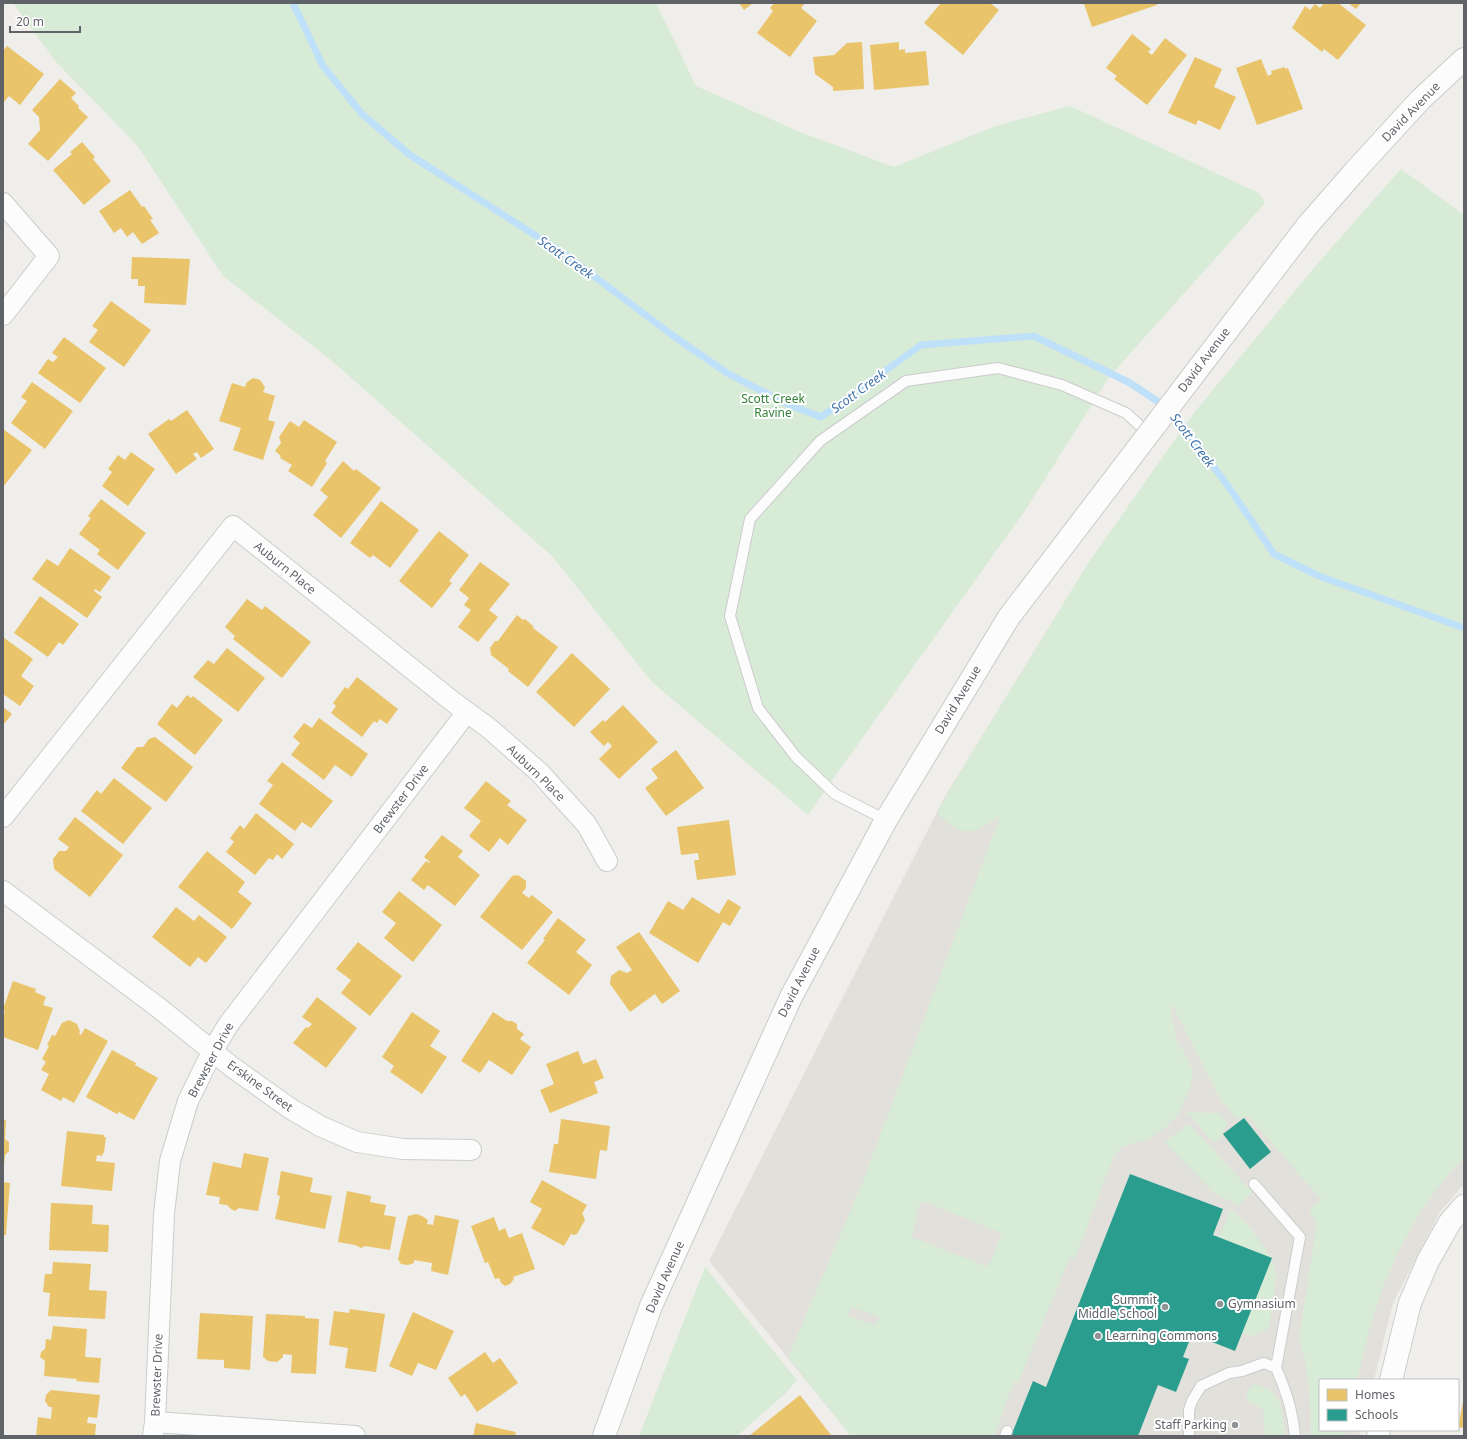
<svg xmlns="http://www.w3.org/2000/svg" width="1467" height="1439" viewBox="0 0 1467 1439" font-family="'Noto Sans',sans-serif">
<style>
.education{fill:#e2e0da}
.green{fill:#d8ebd6;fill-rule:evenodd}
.homes{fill:#e9c46a}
.schools{fill:#2a9d8f}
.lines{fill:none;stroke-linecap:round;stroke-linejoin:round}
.stream{stroke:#bfe0f9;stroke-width:7}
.service-casing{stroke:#cbcccc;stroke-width:12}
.minor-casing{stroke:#cbcccc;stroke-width:22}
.tertiary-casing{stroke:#cbcccc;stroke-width:24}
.secondary-casing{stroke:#cacacb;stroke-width:24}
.service{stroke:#fdfcfc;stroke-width:10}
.minor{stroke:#fdfcfc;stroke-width:20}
.tertiary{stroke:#fdfcfc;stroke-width:22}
.secondary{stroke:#fdfcfc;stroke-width:22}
.secondary-bridge-casing{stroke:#cacacb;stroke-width:24;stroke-linecap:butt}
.secondary-bridge{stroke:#fdfcfc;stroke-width:22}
.poi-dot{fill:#919496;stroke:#fff;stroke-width:1.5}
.labels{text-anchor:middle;stroke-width:4;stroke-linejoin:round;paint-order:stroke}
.street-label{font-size:12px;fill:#5f6368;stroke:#fff}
.park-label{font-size:12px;fill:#348238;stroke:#fff}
.poi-label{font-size:12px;fill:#5f6368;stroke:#fff;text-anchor:end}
.water-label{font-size:13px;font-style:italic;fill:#4174aa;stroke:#fff}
</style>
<rect width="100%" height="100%" fill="#efeeea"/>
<path class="education" d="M1089,562L1464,830V1184L1440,1212L1393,1303L1374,1380H1320V1430H1361L1359,1436H851L709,1261L944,798Z"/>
<path class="green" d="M13,3H656L696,86L800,132L894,167L996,126L1070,106L1259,193L1265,203L1110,376L1026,509L828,786L808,815L651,681L553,557L331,360L223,276L137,145L57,63Z
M1401,169L1464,215V1157C1422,1201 1391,1256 1374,1315C1367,1336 1363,1358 1357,1380H1320V1430H1345L1344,1436H1311L1310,1397L1305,1359L1299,1338L1317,1223L1309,1210L1321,1199L1248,1116L1237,1119L1222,1102L1175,1010L1174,1003L1171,1011L1181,1063L1178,1041L1193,1071L1190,1089L1178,1115L1163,1130L1146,1140L1123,1146L1114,1155L1075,1259L1070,1257L1018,1383L1014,1381L994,1436H851L788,1357L861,1186L1000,817C992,820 979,830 972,831C959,834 946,821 937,813L964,766L1089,562L1193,414L1318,263ZM923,1201L1002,1233L988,1267L912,1237L917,1211ZM851,1307L879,1317L875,1325L848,1316Z
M1185,1112L1219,1113L1228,1123L1219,1139L1213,1143L1191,1116Z
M1189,1124L1252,1192L1239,1205L1215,1194L1165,1142Z
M1231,1209L1249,1226L1272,1258L1276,1276L1269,1329L1252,1336L1242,1333L1235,1351L1192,1334L1180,1319L1213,1235L1219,1237Z
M705,1267L797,1380L786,1393L737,1436H639Z
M1254,1384C1282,1390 1284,1411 1284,1436H1265L1263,1409L1248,1401L1246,1396L1249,1389Z"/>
<path class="homes" d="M739,3H753L744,10Z
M774,3H805L801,8L817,21L790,57L757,33L773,11L770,8Z
M941,3H990L999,10L963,55L924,23Z
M1086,3H1156L1157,5L1092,27L1084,4Z
M1324,3H1338L1366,25L1338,60L1324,49L1322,52L1292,28L1305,6L1310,10L1315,4L1320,8Z
M1348,3H1361L1356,9Z
M1132,34L1151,49L1148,52L1152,55L1165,38L1187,55L1147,105L1114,79L1117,76L1106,68Z
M862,42L864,89L833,91V87L815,74L813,57L834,55L847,43Z
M899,42V50L905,49V53L926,51L929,85L874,90L870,45Z
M7,46L44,74L20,105L9,96L3,103V51Z
M1195,57L1222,69L1214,87L1236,97L1220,130L1198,120L1196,125L1168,113Z
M1261,59L1268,76L1272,74L1271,71L1285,67V69L1288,68L1303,109L1257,125L1236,68Z
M60,79L76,93L71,98L79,106L78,108L88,117L48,161L28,144L40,130L39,117L32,110Z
M82,142L95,157L93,159L111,181L84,205L53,170L72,154L70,152Z
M130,190L142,207L144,206L153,219L150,220L159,233L142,244L133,232L127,237L121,228L114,233L99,211Z
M132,257L190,259L186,305L144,303L145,286H138V279H131Z
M111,301L151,330L124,367L89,342L98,330L92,326Z
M64,337L106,368L80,403L38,373L48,359L53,362L58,357L52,353Z
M253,378L260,380L265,387L263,392L275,396L268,420L275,422L263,460L233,450L241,428L219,421L232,383L245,387L247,382Z
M32,382L73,411L45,449L11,423L27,401L21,397Z
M187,410L214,449L201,458L197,452L193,454L197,459L176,474L148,434L169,419L171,421Z
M304,420L337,442L325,461L327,463L312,487L288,471L292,465L280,458L281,456L275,451L281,443L279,437L290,421L299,427Z
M3,429L32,450L3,487Z
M131,452L155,469L128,506L102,486L112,472L108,469L118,455L125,460Z
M343,461L354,471L356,469L381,488L341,538L313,515L328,497L320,490Z
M101,499L146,533L118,570L97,554L100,550L79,534L91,518L88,516Z
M381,501L419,530L390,568L373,555L370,558L350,543Z
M439,531L469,555L449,581L452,583L432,608L399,581Z
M70,548L111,577L100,592L95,589L94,591L102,597L87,618L32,579L47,559L58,566Z
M480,562L510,584L489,610L498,617L478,642L458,627L471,610L464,605L469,598L459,590Z
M40,596L79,624L63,645L59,642L48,657L14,633Z
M247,599L262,610L265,606L311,642L282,678L233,639L235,636L225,627Z
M517,615L523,620L525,619L533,626V628L558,647L528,687L508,671L509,669L491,655L490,648L495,641H498Z
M3,637L33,659L21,676L34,686L20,706L3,694Z
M227,648L265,678L238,712L193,677L208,660L214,664Z
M572,653L610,689L574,727L536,692Z
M357,677L398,709L387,724L380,719L377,723L374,721L362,737L331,713L336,706L333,703L345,687L348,689Z
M187,695L191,698L193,696L223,720L195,755L157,724L172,704L177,708Z
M623,705L658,742L619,779L599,759L612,746L608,742L604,746L590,732L603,720L605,722Z
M3,707L12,714L3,725Z
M319,718L368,754L352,777L335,765L324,780L291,755L300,743L293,737L304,723L312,728Z
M155,737L193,767L166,802L121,768L137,747H143L149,739Z
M676,750L704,788L666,816L645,788L658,778L651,769Z
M282,762L333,801L311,828L302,822L295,831L259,804L273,785L267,781Z
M114,778L152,808L123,844L81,811L97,790L101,794Z
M486,781L511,801L507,805L527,820L508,845L500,838L489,852L469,836L481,821L464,808Z
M256,813L294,844L282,859L277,854L273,860L269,858L255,875L226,852L234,842L230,838L240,825L244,829Z
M75,817L123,855L90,897L54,869L53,859L59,851H66L69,847L58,839Z
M729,820L736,875L697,880L694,860H699L698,853L681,855L677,827Z
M442,835L463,851L458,857L480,875L455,906L428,885L424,890L411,880L426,861L429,863L430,862L424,857Z
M207,851L245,882L238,892L252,903L232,929L178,887Z
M518,875L526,881V888L522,893L529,898L532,895L553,912L522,950L480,917L512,876Z
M399,891L442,925L413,962L384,938L396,923L382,912Z
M692,897L719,914L728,899L741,907L730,926L723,922L698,963L649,933L668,901L683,910Z
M176,907L194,921L199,915L227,937L206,963L198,957L190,967L152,937Z
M558,918L586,940L576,952L592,965L569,995L527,963L545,940L543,939Z
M639,932L680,991L662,1004L655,994L630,1012L610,984L611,976L619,970L627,973L632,970L616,947Z
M358,942L402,976L370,1016L341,993L351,980L336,969Z
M13,981L36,989L35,992L46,997L43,1005L53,1008L38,1050L3,1037V1017L5,1011L3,1009Z
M317,997L357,1028L326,1068L293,1043L306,1027L308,1028L312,1024L302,1017Z
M412,1012L440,1031L430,1046L447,1057L422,1094L390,1072L394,1066L382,1057Z
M493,1012L507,1021H512L517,1024V1029L524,1034L520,1039L531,1047L512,1075L489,1060L480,1073L461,1061Z
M69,1020L77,1024L80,1032L79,1033L81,1035L85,1028L108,1041L74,1103L63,1097L61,1101L41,1090L49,1074L41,1070L46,1062L42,1059L49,1046L47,1045L52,1035L55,1036L62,1023Z
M112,1050L136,1063L135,1065L158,1078L134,1120L119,1112L117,1114L86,1097Z
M578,1051L583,1064L596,1059L604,1078L594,1082L598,1093L550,1113L540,1090L554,1084L546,1064Z
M561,1119L610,1126L607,1151L600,1150L596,1179L549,1172L554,1144H558Z
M3,1120H6L5,1139L9,1142V1151L5,1155L4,1165H3Z
M67,1131L104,1135V1137H106L104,1153H103L102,1156L97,1155L96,1161L115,1163L112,1191L61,1186Z
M244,1153L269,1158L258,1211L239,1208L235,1211L231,1209L227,1205L219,1204L220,1197L206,1195L213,1162L241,1168Z
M281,1171L313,1178L310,1192L332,1196L325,1229L275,1219L280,1196L277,1195Z
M542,1180L587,1205L582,1214L583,1215L585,1220L577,1234L574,1235L571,1234L564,1246L531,1228L542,1209L530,1202Z
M3,1182L10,1183L6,1235H3Z
M347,1191L371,1196L370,1202L386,1205L384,1215L396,1217L390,1250L365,1246L361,1248L355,1245L338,1242Z
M51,1203L93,1205L92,1224L109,1225L108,1252L49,1250Z
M416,1214L422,1216L428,1220L427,1224L433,1225L435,1215L459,1220L448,1275L431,1271L432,1263L414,1260V1263L408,1265L401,1264L398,1259L408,1216Z
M494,1217L499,1231L505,1228L509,1238L522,1233L535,1269L513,1277L514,1279L510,1284L505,1286L501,1283L499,1278L495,1279L488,1262L485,1263L471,1226Z
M53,1262L91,1264L89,1290L107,1291L105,1319L48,1316L50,1293L43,1292L45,1274H52Z
M350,1309L385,1314L376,1372L345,1368L348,1348L329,1345L334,1311L349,1313Z
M413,1312L454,1331L436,1370L418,1363L412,1376L389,1366Z
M200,1313L253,1316L250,1370L224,1368V1360L197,1359Z
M266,1314L305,1316V1318L319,1319L316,1374L291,1373L292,1355L283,1354V1357L277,1362L268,1361L263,1357Z
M53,1326L87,1329L85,1357L101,1358L99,1383L76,1381L77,1379L44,1376L45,1361L40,1357L41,1352L45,1349L46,1339L51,1340Z
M485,1352L493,1363L500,1358L518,1383L477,1412L465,1394L461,1397L448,1378Z
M51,1390L100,1395L97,1418L88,1417L87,1423L96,1424L95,1436H36L38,1417L51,1419L52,1407H49L45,1401L46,1395Z
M800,1395L831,1435L830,1436H749Z
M1463,1402H1464V1428L1458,1427Z
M476,1423L516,1432L515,1436H473Z"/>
<path class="schools" d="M1244,1118L1271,1152L1250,1169L1223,1134Z
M1130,1174L1223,1209L1213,1235L1272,1258L1235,1351L1192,1334L1183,1357L1189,1359L1176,1392L1158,1385L1138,1436H1011L1033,1381L1046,1387Z"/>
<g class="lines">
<path class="stream" d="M293,3L323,66L362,114L410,155L566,255L672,335L727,373L789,405L821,417L921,345L1034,336L1130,383L1172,411L1228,486L1274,554L1319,576L1464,628"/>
<defs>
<path id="service" d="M886,820L835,794L796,757L758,708L730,616L750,519L820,441L906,381L998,368L1062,385L1126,413L1150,435
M1254,1184L1300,1237L1276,1368
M1005,1436L1007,1431
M1189,1436V1410L1192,1401L1201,1386L1229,1373L1242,1371L1264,1363L1276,1368C1286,1390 1293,1412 1295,1436"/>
<path id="minor" d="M3,203L49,256L3,315
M3,817L233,526L452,701L490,729L540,773L587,825L607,861
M3,891L159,1008L232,1067L291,1109L322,1127L357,1142L403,1149L471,1150
M155,1422L355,1436
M153,1436L155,1422L164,1214L170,1161L188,1101L213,1050L228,1025L467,712"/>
<path id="tertiary" d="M1391,1380L1410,1303L1428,1261L1450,1222L1464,1206
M1378,1436L1379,1430"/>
<path id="secondary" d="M1307,226L1355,171L1420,100L1464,59
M604,1436L651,1306L791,997L886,820L1009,617"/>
</defs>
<use href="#service" class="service-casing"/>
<use href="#minor" class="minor-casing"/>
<use href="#tertiary" class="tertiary-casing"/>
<use href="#secondary" class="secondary-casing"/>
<use href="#service" class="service"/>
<use href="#minor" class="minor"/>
<use href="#tertiary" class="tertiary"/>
<use href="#secondary" class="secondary"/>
<defs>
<path id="secondary-bridge" d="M1009,617L1307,226"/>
</defs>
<use href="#secondary-bridge" class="secondary-bridge-casing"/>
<use href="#secondary-bridge" class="secondary-bridge"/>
</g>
<g class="poi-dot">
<circle cx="1220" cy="1304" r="4"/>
<circle cx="1165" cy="1307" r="4"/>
<circle cx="1098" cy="1336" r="4"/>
<circle cx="1235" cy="1425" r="4"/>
</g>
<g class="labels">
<g class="street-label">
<text transform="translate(1411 112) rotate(-46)" y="4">David Avenue</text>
<text transform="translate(1204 360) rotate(-53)" y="4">David Avenue</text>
<text transform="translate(285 568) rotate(39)" y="4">Auburn Place</text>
<text transform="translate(958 700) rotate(-59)" y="4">David Avenue</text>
<text transform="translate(536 773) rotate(44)" y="4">Auburn Place</text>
<text transform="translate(401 799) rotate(-53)" y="4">Brewster Drive</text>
<text transform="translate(799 982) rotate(-63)" y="4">David Avenue</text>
<text transform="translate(211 1060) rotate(-62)" y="4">Brewster Drive</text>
<text transform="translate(260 1086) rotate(36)" y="4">Erskine Street</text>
<text transform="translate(665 1277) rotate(-66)" y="4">David Avenue</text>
<text transform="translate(157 1375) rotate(-88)" y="4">Brewster Drive</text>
</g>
<g class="park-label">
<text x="773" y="403">Scott Creek<tspan x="773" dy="14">Ravine</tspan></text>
</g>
<g class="poi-label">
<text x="1157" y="1304">Summit<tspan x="1157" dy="14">Middle School</tspan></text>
<text x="1228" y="1308" text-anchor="start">Gymnasium</text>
<text x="1106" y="1340" text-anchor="start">Learning Commons</text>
<text x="1227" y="1429">Staff Parking</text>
</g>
<g class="water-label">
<text transform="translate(566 257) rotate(35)" y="5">Scott Creek</text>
<text transform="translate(858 391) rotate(-36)" y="5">Scott Creek</text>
<text transform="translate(1193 440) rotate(53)" y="5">Scott Creek</text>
</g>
</g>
<rect width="1467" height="1439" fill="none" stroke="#5f6368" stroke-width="8"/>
<rect x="1319" y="1379" width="140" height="52" fill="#ffffff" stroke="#bfc1c3"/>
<rect x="1327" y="1389" width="20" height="12" fill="#e9c46a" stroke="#bfc1c3"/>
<text x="1355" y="1399" font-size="12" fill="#5f6368">Homes</text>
<rect x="1327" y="1409" width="20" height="12" fill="#2a9d8f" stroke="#bfc1c3"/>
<text x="1355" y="1419" font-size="12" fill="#5f6368">Schools</text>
<path d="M10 26v6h70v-6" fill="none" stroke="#5f6368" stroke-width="2"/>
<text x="16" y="26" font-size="12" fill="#5f6368" stroke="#ffffff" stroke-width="3" paint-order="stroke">20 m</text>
</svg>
